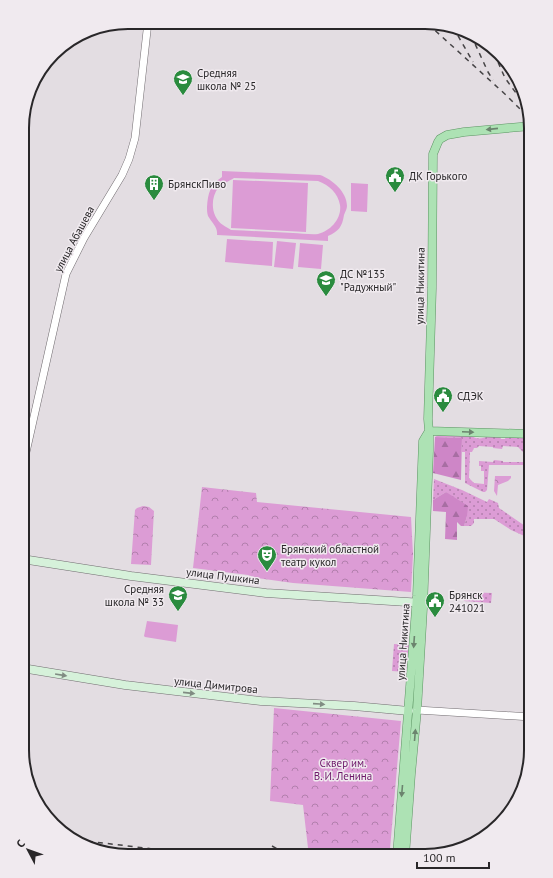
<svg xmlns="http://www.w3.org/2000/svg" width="553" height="878" viewBox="0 0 553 878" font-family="'PT Sans',sans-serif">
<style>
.grass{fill:url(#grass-dots);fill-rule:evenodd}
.forest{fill:url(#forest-firs)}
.park{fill:url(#park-crowns)}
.garden{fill:#dc9cd5;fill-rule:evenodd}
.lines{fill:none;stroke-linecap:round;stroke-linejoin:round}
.tertiary-casing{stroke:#716c70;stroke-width:8}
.secondary-casing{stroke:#716c70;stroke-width:9}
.primary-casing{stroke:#5c9463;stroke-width:9}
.tertiary{stroke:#fff;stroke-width:7}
.secondary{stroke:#d6f1da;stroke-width:8}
.primary{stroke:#ade2b4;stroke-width:8}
.rail{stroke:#454345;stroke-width:1.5;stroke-dasharray:5 5;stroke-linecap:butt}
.oneway{fill:#6b846e}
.oneway2{fill:#808c82}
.labels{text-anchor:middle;stroke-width:3;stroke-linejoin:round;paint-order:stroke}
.poi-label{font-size:11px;fill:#292729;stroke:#f0eaef;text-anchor:start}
.street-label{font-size:11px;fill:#292729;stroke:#f0eaef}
.park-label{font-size:11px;fill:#6c1668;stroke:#f0eaef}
.rim{fill:none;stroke:#292729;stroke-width:2}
</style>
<defs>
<pattern id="grass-dots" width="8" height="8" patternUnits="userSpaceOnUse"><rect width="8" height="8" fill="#dc9cd5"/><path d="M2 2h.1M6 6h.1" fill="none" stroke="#b27fad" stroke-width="1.8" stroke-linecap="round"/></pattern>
<pattern id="forest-firs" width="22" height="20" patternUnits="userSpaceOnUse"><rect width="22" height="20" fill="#ce86c7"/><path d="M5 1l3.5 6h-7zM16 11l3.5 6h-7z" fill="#a76ea2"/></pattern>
<pattern id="park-crowns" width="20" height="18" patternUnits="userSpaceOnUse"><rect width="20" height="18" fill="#dc9cd5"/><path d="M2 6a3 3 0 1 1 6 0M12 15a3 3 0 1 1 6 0" fill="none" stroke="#b27fad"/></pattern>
</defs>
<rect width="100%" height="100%" fill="#e3dde2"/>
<path class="grass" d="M438,435H471C477,441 483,438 490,436C493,436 497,436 500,436L501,439H505L506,436L527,437L525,464L523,465H489L487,490L485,492H483L465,483V452H462V438L435,437ZM479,446L493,447V448L502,449L503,446L518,447L524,453V462H503V461L494,460L493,462L479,461V466H481V471H484V484L474,483L469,478L470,452H472L474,448H477Z
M434,479L462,490L487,502L489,499L498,503L499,508L531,530V539L511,530L494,519H474V523L471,526H464L467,516L446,492L433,500Z
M464,592L492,593L491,603L464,601Z
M394,644L409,645L406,672L392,671Z"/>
<path class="forest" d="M435,437L462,438L461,480L433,473Z
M446,492L468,506L467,516L464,526H461L457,522V540L445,539L446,512L433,511V500Z"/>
<path class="park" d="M495,476H511V478L508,481L498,485L497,496L494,491Z
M202,487L256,493L257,502L411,517L413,554L411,592L293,583L257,578L248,575L193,568Z
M143,506L149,507L154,511L151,565L131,564L135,510L137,508Z
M274,708L401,721L390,849L308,848L303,805L270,801Z"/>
<path class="garden" d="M222,171L320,175C332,179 347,192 347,206C347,209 345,212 344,215C342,227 339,231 328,236V241L217,235C218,227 212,223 208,216C207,213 207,210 207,207C208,193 210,185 222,177ZM234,178L318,181C329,185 338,193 340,205C342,218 331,231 318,234C311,235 300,233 293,233C273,232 252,231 231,230C229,228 225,227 223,225C211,217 210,199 218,188C222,184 229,181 234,178Z
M233,180L308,183L306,232L231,228Z
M351,183L368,184L367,212L351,211Z
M227,239L273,242L272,266L225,262Z
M277,241L296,243L293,269L274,267Z
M300,243L323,245L321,269L298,267Z
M147,621L178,625L176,642L145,637L144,636Z"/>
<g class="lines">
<defs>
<path id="tertiary" d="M22,470L66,274L84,238L122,175L129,159L135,138L148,22
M417,710L531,717"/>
<path id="secondary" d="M22,559L131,576L266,593L423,603
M22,668L125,685L261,701L354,706L409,711"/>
<path id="primary" d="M429,431L531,434
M397,856L417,596L423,441L429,431
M405,856L411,774L417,710L423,608L429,451V431L428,419L432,288L433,154L438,142L440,139L447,135L464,132L531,126"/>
</defs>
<use href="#tertiary" class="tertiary-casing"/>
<use href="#secondary" class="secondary-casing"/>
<use href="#primary" class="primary-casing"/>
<use href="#tertiary" class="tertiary"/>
<use href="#secondary" class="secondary"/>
<use href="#primary" class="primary"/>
<path class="rail" d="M428,24L506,95L529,118
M453,27L473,62
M471,35L488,72L493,80
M490,44L505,78L527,108
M78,840L178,852L197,855
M272,846L290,856
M110,853L125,855
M305,854L307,856"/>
</g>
<defs><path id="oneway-solid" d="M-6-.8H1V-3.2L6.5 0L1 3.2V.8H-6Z"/></defs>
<g class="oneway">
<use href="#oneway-solid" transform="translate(492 129) rotate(174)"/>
<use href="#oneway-solid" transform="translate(468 432) rotate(2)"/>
<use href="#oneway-solid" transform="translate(414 642) rotate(94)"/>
<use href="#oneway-solid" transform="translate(415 735) rotate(-85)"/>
<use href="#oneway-solid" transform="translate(402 791) rotate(95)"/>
</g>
<g class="oneway2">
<use href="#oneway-solid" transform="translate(61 675) rotate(9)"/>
<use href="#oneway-solid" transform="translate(189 693) rotate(6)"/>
<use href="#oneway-solid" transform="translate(319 704) rotate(4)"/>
</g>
<defs>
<symbol id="school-pin" viewBox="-11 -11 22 30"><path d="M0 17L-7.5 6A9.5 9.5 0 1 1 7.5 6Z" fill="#2a8b3e" stroke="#f0eaef"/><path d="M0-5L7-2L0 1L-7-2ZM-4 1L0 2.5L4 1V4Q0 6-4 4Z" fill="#fff"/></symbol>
<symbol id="civic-pin" viewBox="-11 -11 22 30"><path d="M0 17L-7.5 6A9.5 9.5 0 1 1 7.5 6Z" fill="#2a8b3e" stroke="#f0eaef"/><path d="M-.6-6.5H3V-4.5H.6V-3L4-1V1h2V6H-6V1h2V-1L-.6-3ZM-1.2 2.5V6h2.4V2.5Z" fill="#fff"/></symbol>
<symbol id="building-pin" viewBox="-11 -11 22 30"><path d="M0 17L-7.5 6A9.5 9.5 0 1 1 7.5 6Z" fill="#2a8b3e" stroke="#f0eaef"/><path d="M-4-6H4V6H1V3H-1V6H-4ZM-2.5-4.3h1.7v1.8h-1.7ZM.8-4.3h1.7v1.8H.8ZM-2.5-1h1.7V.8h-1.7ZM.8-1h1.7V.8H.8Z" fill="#fff"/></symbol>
<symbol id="theatre-pin" viewBox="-11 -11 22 30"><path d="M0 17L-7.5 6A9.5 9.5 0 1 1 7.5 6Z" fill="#2a8b3e" stroke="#f0eaef"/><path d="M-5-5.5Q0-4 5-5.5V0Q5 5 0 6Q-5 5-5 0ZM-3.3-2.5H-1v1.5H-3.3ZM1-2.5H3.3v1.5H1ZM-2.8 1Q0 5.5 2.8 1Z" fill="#fff"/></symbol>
</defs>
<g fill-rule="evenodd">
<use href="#school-pin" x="172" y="68" width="22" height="30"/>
<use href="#civic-pin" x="384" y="165" width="22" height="30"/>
<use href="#building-pin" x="143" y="173" width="22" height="30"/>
<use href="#school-pin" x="315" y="269" width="22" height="30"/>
<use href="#civic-pin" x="432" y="385" width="22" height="30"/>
<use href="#theatre-pin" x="256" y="544" width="22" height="30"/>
<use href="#school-pin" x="167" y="584" width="22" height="30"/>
<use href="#civic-pin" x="424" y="590" width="22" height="30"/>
</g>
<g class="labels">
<g class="poi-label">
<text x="197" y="77">Средняя<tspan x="197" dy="13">школа № 25</tspan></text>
<text x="409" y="180">ДК Горького</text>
<text x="168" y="188">БрянскПиво</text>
<text x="340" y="278">ДС №135<tspan x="340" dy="13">"Радужный"</tspan></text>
<text x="457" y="400">СДЭК</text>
<text x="281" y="553">Брянский областной<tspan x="281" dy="13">театр кукол</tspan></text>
<text x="164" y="593" text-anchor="end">Средняя<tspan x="164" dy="13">школа № 33</tspan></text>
<text x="449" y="599">Брянск<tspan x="449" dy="13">241021</tspan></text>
</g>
<g class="street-label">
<text transform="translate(74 239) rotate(-62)" y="4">улица Абашева</text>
<text transform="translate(420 286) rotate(-89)" y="4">улица Никитина</text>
<text transform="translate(223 576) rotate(7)" y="4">улица Пушкина</text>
<text transform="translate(403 642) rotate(-86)" y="4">улица Никитина</text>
<text transform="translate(216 685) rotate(6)" y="4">улица Димитрова</text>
</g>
<g class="park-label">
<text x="343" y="767">Сквер им.<tspan x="343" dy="13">В. И. Ленина</tspan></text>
</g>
</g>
<path d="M0 0H553V878H0ZM128 29H425A99 99 0 0 1 524 128V750A99 99 0 0 1 425 849H128A99 99 0 0 1 29 750V128A99 99 0 0 1 128 29Z" fill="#f0eaef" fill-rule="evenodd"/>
<path class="rim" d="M128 29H425A99 99 0 0 1 524 128V750A99 99 0 0 1 425 849H128A99 99 0 0 1 29 750V128A99 99 0 0 1 128 29Z"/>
<g transform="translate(28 850) rotate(311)" stroke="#f0eaef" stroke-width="3" paint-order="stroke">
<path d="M0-3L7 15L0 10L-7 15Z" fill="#292729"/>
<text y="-6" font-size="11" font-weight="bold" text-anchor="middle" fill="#292729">С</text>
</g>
<path d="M417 862v6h72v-6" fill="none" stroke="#292729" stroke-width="2"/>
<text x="423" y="862" font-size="12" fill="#292729" stroke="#f0eaef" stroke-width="3" paint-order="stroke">100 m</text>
</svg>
